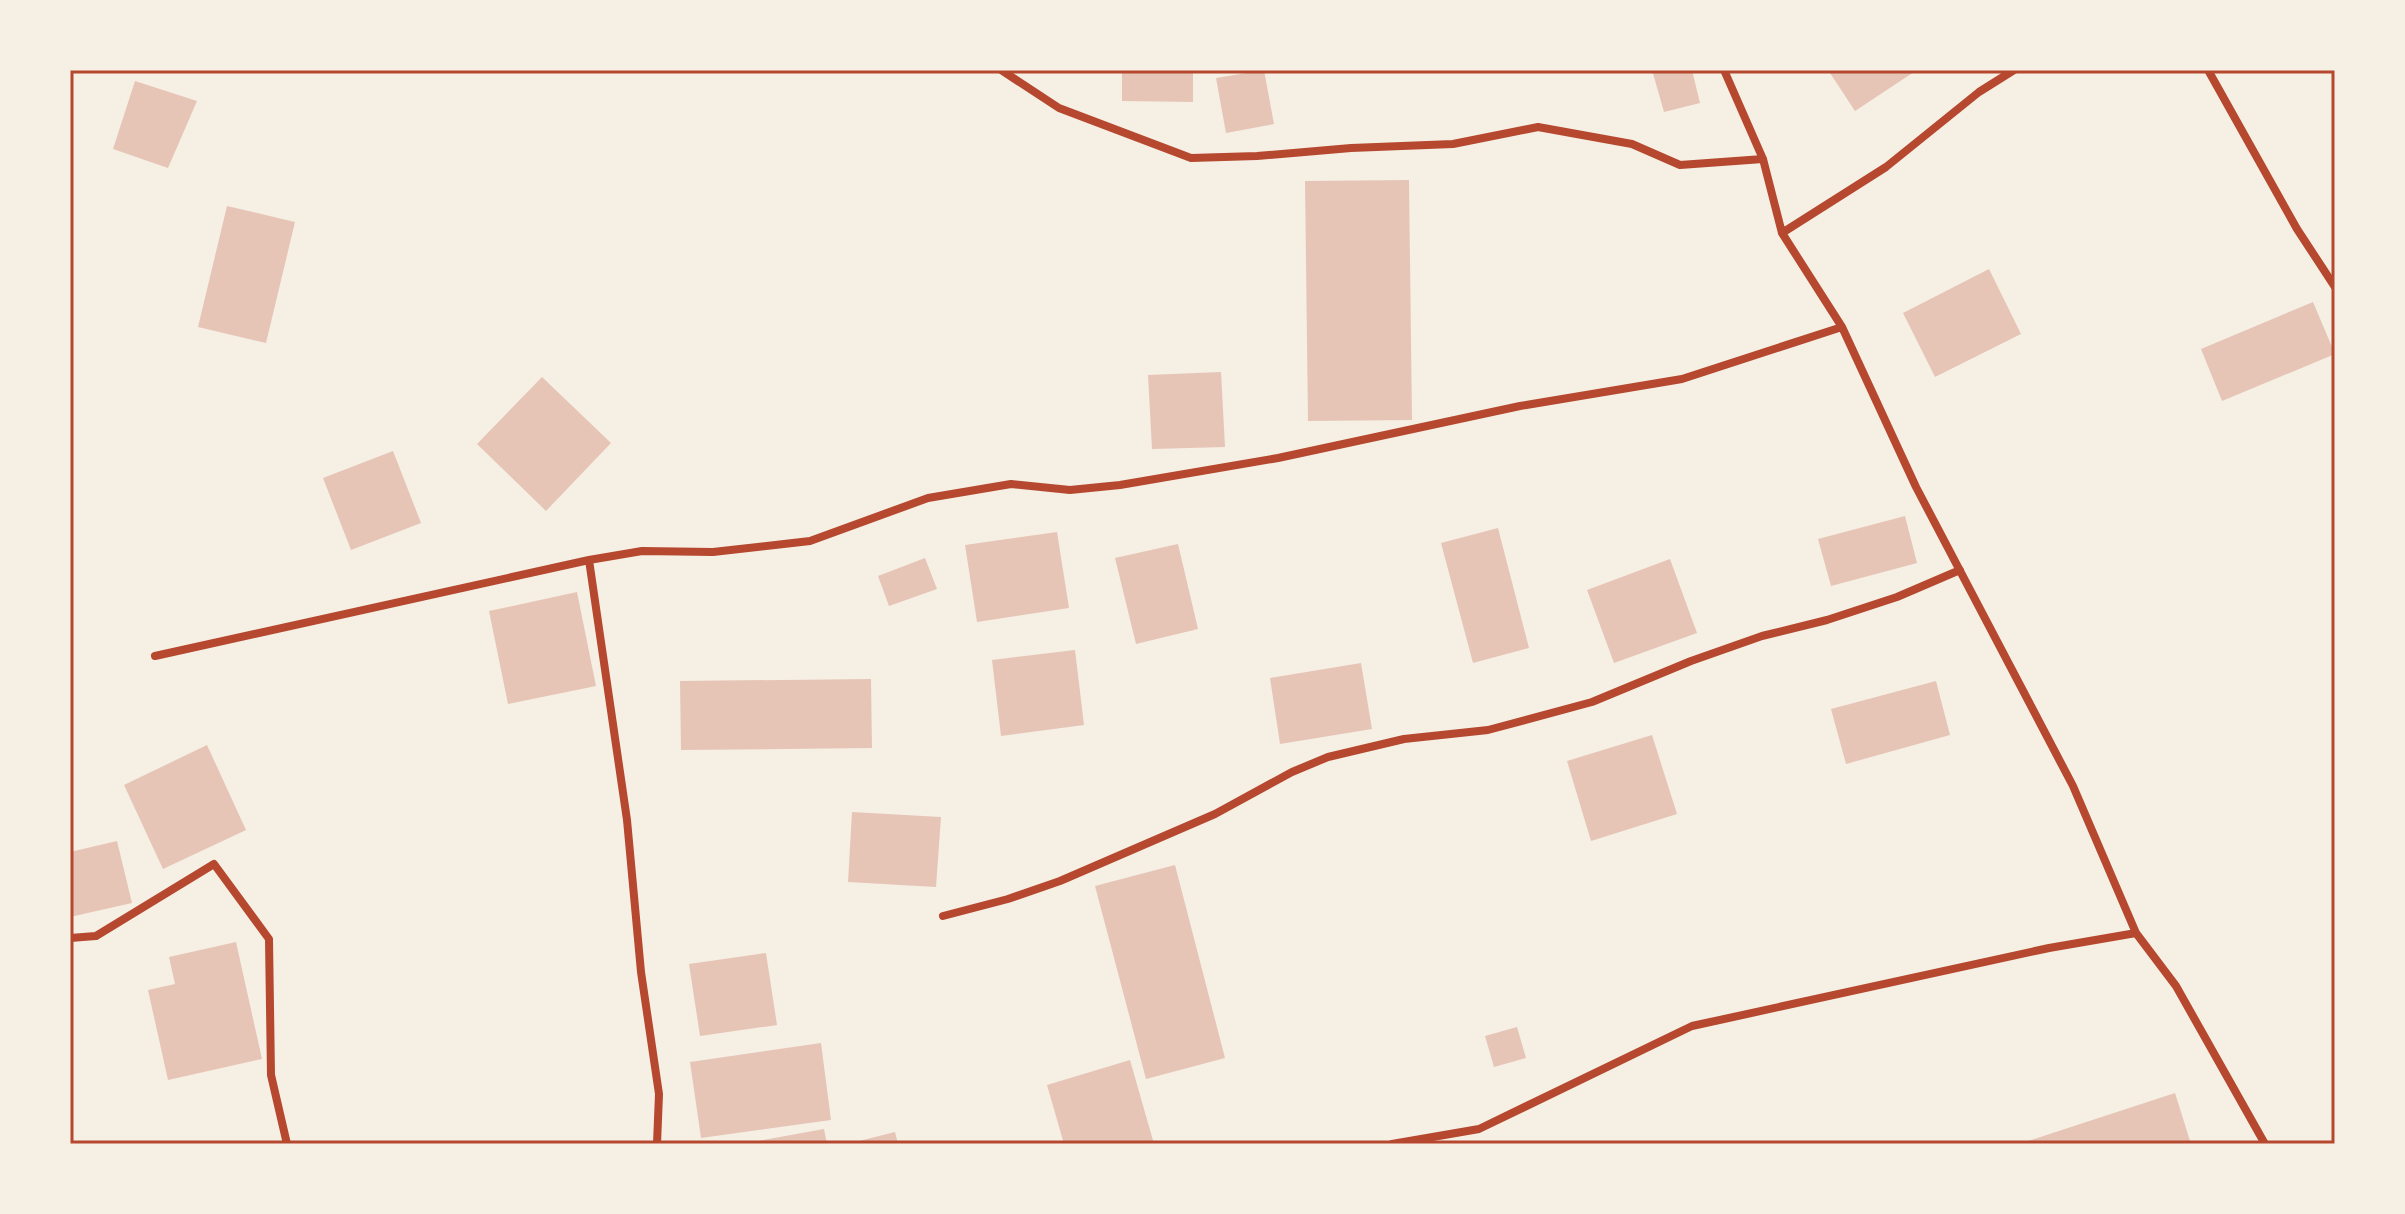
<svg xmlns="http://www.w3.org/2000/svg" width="2405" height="1214" viewBox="0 0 2405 1214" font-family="Barlow,sans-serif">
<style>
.building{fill:#e6c5b7}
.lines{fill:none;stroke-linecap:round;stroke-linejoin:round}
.minor{stroke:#b5482f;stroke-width:8}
.neatline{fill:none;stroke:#b5482f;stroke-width:3}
</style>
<rect width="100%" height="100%" fill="#f6efe4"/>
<path class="building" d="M1122,70H1193V102L1122,101Z
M1264,70L1274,124L1226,133L1216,78Z
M1652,70H1692L1700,103L1664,112Z
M1828,70H1917L1855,111Z
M135,81L197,101L168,168L113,149Z
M1409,180L1412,420L1308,421L1305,181Z
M227,206L295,222L266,343L198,327Z
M1989,269L2021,334L1935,377L1903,313Z
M2313,302L2335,354L2222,401L2201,349Z
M1221,372L1225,447L1152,449L1148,375Z
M542,377L611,443L546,511L477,444Z
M393,451L421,523L351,550L323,478Z
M1905,516L1917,563L1831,586L1818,539Z
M1498,528L1529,648L1473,663L1441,543Z
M1057,532L1069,608L977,622L965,545Z
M1178,544L1198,629L1136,644L1115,558Z
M925,558L937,589L889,606L878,576Z
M1670,559L1697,633L1614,663L1587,590Z
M577,592L596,686L508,704L489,611Z
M1075,650L1084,725L1001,736L992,660Z
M1361,663L1372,729L1280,744L1270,678Z
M871,679L872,748L681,750L680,681Z
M1936,681L1950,735L1846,764L1831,709Z
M1652,735L1677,814L1591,841L1567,761Z
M207,745L246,830L163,869L124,785Z
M852,812L941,817L936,887L848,882Z
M117,841L132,903L70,917V852Z
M1175,865L1225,1058L1146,1079L1095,886Z
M236,942L262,1059L168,1080L148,990L175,984L169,957Z
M766,953L777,1025L700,1036L689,964Z
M1517,1027L1526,1058L1494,1067L1485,1036Z
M821,1043L831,1120L701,1138L690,1062Z
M1130,1060L1154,1144H1064L1047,1085Z
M2175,1093L2191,1144H2023L2022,1143Z
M824,1129L827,1144H754L753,1142Z
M895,1132L898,1144H851V1143Z"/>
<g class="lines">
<path class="minor" d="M1001,70L1059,108L1191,158L1257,156L1351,148L1453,144L1538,127L1632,144L1680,165L1763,159
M1724,70L1763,159L1782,233L1842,327L1916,487L2073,786L2136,933L2176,986L2265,1144
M2208,70L2297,229L2335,287
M1782,233L1886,167L1979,92L2014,70
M589,560L627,820L641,972L659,1094L657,1144
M155,656L589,560L642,551L713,552L810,541L928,498L1011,484L1070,490L1120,485L1278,458L1520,406L1682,379L1842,327
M943,916L1008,899L1060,881L1215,814L1292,772L1328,757L1404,739L1488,730L1592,702L1691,661L1762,636L1827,620L1897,597L1960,570
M70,938L96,936L214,864L269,939L271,1075L287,1144
M1392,1144L1479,1129L1692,1026L2049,948L2136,933"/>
</g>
<rect width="2405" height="1214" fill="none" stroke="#f6efe4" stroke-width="144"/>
<rect x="72" y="72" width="2261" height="1070" class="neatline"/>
</svg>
